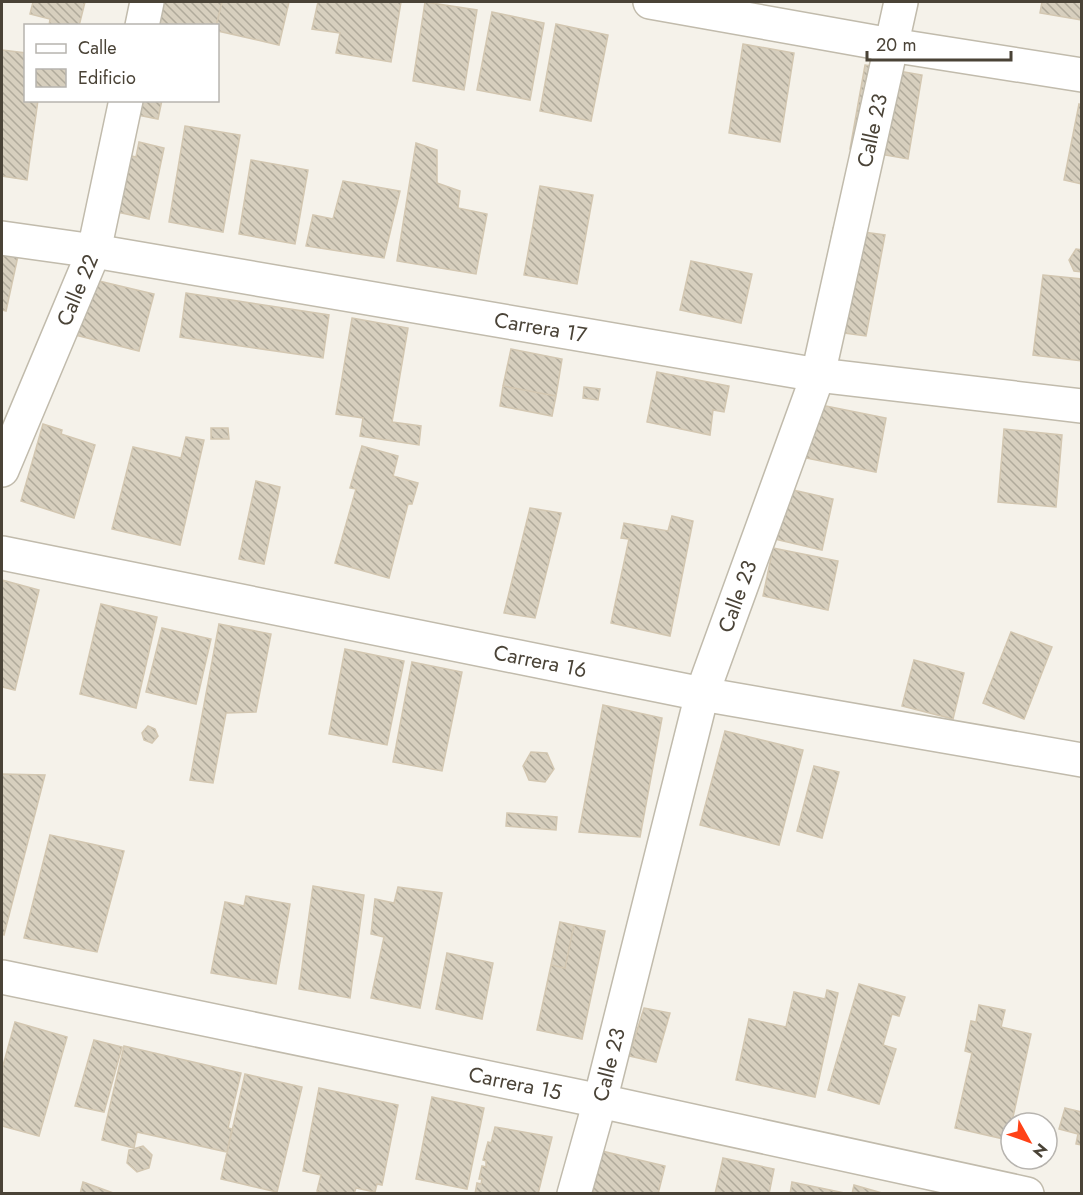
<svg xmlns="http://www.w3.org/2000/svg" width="1083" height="1195" viewBox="0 0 1083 1195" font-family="Jost,sans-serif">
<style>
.building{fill:url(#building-back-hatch);stroke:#d3c7b1;stroke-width:1.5}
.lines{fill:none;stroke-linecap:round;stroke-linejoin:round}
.minor-casing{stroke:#c1bbac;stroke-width:36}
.minor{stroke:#fff;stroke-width:33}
.labels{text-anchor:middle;stroke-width:5;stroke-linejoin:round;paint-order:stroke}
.street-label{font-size:21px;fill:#4a4337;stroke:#fff}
</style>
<defs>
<pattern id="building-back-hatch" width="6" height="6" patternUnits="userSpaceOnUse" patternTransform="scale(1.5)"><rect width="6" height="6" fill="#d7cfbe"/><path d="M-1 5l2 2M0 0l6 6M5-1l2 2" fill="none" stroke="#b0aa9b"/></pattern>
</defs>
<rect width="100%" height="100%" fill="#f5f2ea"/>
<path class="building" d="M33,2H85L79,26H49L50,19L30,14Z
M148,2H222L216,26H137Z
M222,2H289L279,45L218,31L216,26Z
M318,2H401L391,62L336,53L340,33L312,29Z
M425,2L477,10L464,90L413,81Z
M1042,2H1082V20L1040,13Z
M492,12L544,23L530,100L477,90Z
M556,24L608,35L591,121L540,111Z
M743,44L794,53L780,142L729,133Z
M2,50L26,53V100H38L27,180L2,176Z
M865,65L922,75L908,159L850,149Z
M114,100H162L158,119L112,110Z
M1079,104L1082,105V184L1064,180Z
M185,126L240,135L223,232L169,222Z
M139,142L164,148L149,219L90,206L101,149L136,157Z
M416,143L437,150V183L460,191L458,208L487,214L476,274L397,261Z
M251,160L308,170L295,244L239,234Z
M343,181L400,191L384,258L306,246L313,215L333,219Z
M540,186L593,195L577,284L524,275Z
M833,228L885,235L866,336L814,329Z
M1076,249L1082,250V272L1074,271L1069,260Z
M2,252L18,256L6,311L2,310Z
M691,261L752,274L741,323L680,310Z
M1043,275L1082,279V361L1033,355Z
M78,276L154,294L139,351L63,332Z
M186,293L329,315L323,358L180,337Z
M352,318L408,328L392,422L421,426L419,445L360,436L363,418L336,414Z
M511,349L562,359L556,396L503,386Z
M657,372L729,386L724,412L713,410L710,435L647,422Z
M503,386L556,396L552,416L500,406Z
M584,387L600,389L598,400L583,398Z
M801,401L886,418L876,472L791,455Z
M43,424L62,430L61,434L95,445L74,518L21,501Z
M211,428H228L229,439H211Z
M1004,429L1062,435L1056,507L998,502Z
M186,437L204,440L180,545L112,529L133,447L181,458Z
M362,446L398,456L393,476L418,483L412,504H408L389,578L335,563L356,489L350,488Z
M256,481L280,487L264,564L239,559Z
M780,487L833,499L822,550L770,538Z
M530,508L561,513L535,618L504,613Z
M672,516L693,521L670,636L611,623L629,539L621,538L624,523L668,531Z
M773,548L838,561L828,610L763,596Z
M2,580L39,590L15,690L2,687Z
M101,604L157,617L136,708L80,694Z
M219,624L271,634L256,712L226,713L213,783L190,780Z
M162,628L211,639L196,704L146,692Z
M1011,632L1052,647L1024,719L983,703Z
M345,649L404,661L387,745L329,734Z
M914,660L964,673L953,719L902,706Z
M412,662L462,672L442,771L393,762Z
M603,705L662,718L640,837L579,832Z
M148,726L155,729L158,736L152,743L144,740L142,733Z
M725,731L803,750L779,845L700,825Z
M531,752L547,753L554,769L545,782L529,780L523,766Z
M814,766L839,772L822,838L797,831Z
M2,774L45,775L4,935L2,934Z
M507,813L557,817L556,830L506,826Z
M50,835L124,851L97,952L24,938Z
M313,886L364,895L350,998L299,989Z
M398,887L442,893L420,1008L371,998L384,937L371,934L375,899L394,903Z
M246,896L290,904L276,984L211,973L225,902L244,906Z
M560,922L574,925L565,968L551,965Z
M574,925L605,931L582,1039L537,1030L551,965L565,968Z
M447,953L493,963L482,1019L436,1009Z
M859,984L905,997L899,1016L892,1014L883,1045L896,1049L879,1104L828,1090Z
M827,990L838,993L815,1097L736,1080L749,1019L786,1027L794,992L825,999Z
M979,1005L1005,1010L1001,1027L1031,1034L1008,1140L955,1128L972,1053L965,1051L971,1021L976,1022Z
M644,1008L670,1013L656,1062L629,1056Z
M15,1022L67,1037L39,1136L2,1126V1069Z
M94,1040L122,1047L104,1112L75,1106Z
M124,1046L241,1073L228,1128L232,1129L227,1152L137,1132L134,1148L102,1140Z
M245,1074L302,1087L277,1192L221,1179Z
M319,1088L398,1105L382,1185L377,1184L375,1192L356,1188L354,1194H327L317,1191L321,1175L303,1171Z
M432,1097L484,1108L467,1189L416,1179Z
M1065,1108L1082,1112V1145L1076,1144L1078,1134L1059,1129Z
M495,1127L552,1137L538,1194H475L477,1183L481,1184L482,1179H479L482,1166L486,1167V1161L483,1160L488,1142L491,1143Z
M143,1146L152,1155L149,1168L137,1172L127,1163L129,1150Z
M602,1151L665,1166L658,1194H592Z
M723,1158L774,1169L769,1194H715Z
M83,1182L116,1194H80Z
M792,1182L845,1193V1194H790Z
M854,1185L882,1193L884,1194H852Z"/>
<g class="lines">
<defs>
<g id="minor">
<path d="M650,2L891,45L1082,75"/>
<path d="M142,26L147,2"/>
<path id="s1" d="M2,238L94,251L818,375L1082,406"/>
<path id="s2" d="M2,470L94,251L126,100"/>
<path id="s3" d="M2,553L702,694L1082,760"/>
<path id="s4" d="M2,977L600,1101L1027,1194"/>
<path id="s5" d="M574,1194L600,1101L702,694L818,375L901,2"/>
</g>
</defs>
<use href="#minor" class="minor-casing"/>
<use href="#minor" class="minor"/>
</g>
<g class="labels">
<g class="street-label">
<text dy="7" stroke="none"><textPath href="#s5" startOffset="1106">Calle 23</textPath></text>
<text dy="7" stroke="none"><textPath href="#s2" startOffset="195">Calle 22</textPath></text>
<text dy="7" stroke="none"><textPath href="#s1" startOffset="546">Carrera 17</textPath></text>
<text dy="7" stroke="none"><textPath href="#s5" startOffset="620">Calle 23</textPath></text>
<text dy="7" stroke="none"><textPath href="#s3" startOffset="549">Carrera 16</textPath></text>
<text dy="7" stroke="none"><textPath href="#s5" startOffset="134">Calle 23</textPath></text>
<text dy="7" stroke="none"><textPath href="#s4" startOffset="524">Carrera 15</textPath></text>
</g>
</g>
<rect width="1083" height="1195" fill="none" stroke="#4a4337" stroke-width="6"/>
<rect x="24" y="24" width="195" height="78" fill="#ffffff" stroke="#b7b4af" stroke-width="1.5"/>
<rect x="36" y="44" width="30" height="9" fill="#ffffff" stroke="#b7b4af" stroke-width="1.5"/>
<text x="78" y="54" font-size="18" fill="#4a4337">Calle</text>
<rect x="36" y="69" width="30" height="18" fill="url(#building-back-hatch)" stroke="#b7b4af" stroke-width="1.5"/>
<text x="78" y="84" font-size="18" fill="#4a4337">Edificio</text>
<g transform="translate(1029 1141) rotate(130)"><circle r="28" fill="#ffffff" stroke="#b7b4af" stroke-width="1.5"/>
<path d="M0-4.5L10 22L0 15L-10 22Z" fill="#ff4217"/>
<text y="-9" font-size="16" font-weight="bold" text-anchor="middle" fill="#4a4337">N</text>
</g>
<path d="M867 51v9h144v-9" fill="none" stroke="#4a4337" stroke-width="3"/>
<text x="876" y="51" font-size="18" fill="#4a4337" stroke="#ffffff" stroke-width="4.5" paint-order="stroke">20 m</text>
</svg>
